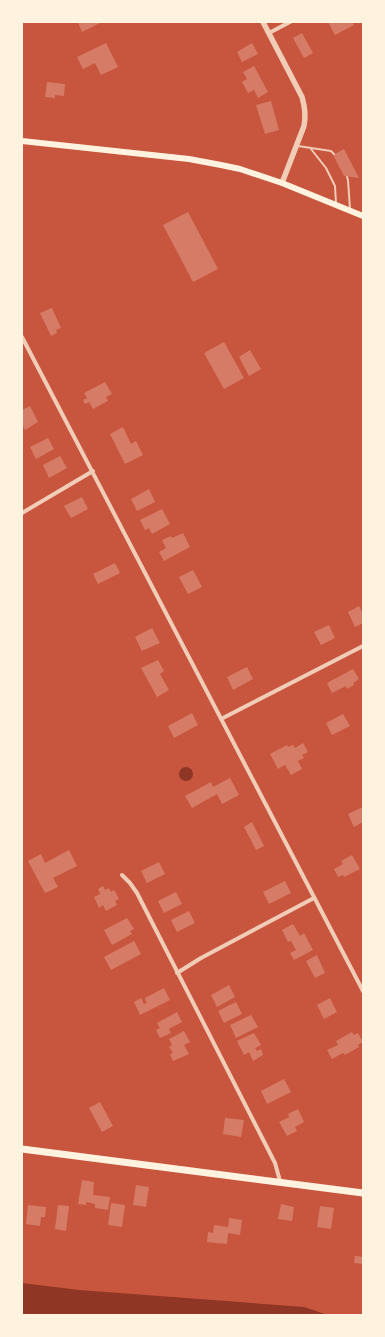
<svg xmlns="http://www.w3.org/2000/svg" width="385" height="1337" viewBox="0 0 385 1337" font-family="'IBM Plex Serif',serif">
<style>
.water{fill:#8f3625}
.building{fill:#d67c66}
.lines{fill:none;stroke-linecap:round;stroke-linejoin:round}
.service{stroke:#f1ccb7;stroke-width:2}
.minor{stroke:#f1ccb7;stroke-width:4}
.tertiary{stroke:#f1ccb7;stroke-width:5.5}
.secondary{stroke:#fff3e0;stroke-width:6}
.primary{stroke:#fff3e0;stroke-width:7}
</style>
<rect width="100%" height="100%" fill="#c8553d"/>
<path class="water" d="M179 774a7 7 0 1 1 14 0a7 7 0 1 1-14 0Z
M22,1283L79,1290L304,1307L328,1315H22Z"/>
<path class="building" d="M78,22H99L100,23L82,32Z
M328,22H352L354,25L335,35Z
M302,33L313,53L304,58L293,38Z
M106,43L118,67L101,75L95,63L83,69L77,57Z
M252,43L258,54L242,62L237,52Z
M254,66L268,92L258,98L254,90L248,93L242,82L247,79L243,72Z
M47,82L65,84L64,96L55,95V98L45,97Z
M271,101L279,130L265,134L256,105Z
M344,149L359,178L344,176L333,155Z
M188,212L218,269L193,282L163,225Z
M52,308L61,328L56,330L57,333L51,336L40,313Z
M224,342L244,378L224,389L204,353Z
M250,350L261,369L249,376L239,357Z
M105,382L112,394L106,397L108,401L93,409L89,402L85,404L83,400L87,398L84,393Z
M30,406L38,422L25,430L22,424V410Z
M123,427L131,444L136,441L143,455L125,464L110,434Z
M48,438L54,449L36,459L30,447Z
M60,456L67,468L49,478L43,465Z
M149,489L155,502L137,511L131,499Z
M82,497L88,509L71,518L64,506Z
M162,509L170,524L152,534L149,528L145,530L140,520Z
M183,533L190,547L164,561L159,552L166,548L162,540L171,536L172,538Z
M115,563L120,573L98,584L93,574Z
M193,570L202,587L188,594L179,577Z
M359,606L363,614V623L355,627L348,612Z
M329,625L335,638L321,645L314,632Z
M152,628L160,643L142,651L135,637Z
M158,660L164,671L160,674L169,690L157,697L141,668Z
M247,667L253,679L233,690L227,677Z
M353,669L359,679L353,683L354,685L347,689L346,686L332,693L327,683Z
M192,713L198,725L174,738L168,726Z
M343,714L350,726L332,735L326,723Z
M303,743L308,752L302,755L304,758L298,761L302,769L291,775L285,765L278,769L270,754L287,745L288,747L293,745L295,748Z
M230,778L239,795L222,804L217,794L192,808L185,796L211,782L213,787Z
M363,807V822L354,827L348,814Z
M252,822L264,846L256,850L244,827Z
M69,850L77,866L53,878L58,887L45,893L28,861L41,854L45,863Z
M352,855L360,869L344,877L343,875L338,877L334,869L343,864L341,861Z
M159,862L165,874L147,883L141,871Z
M285,881L291,893L269,904L263,892Z
M103,886L105,890L109,888L111,892L114,890L119,899L115,901L117,905L106,911L103,905L99,908L94,897L100,894L98,889Z
M176,892L182,904L164,913L158,901Z
M189,911L195,923L177,932L171,920Z
M127,918L134,929L130,931L132,934L112,945L104,930Z
M293,924L300,936L304,933L313,950L294,960L290,953L296,950L291,941L288,942L282,930Z
M134,941L141,954L111,970L104,957Z
M317,955L325,973L315,978L306,961Z
M229,985L235,997L217,1007L211,995Z
M164,988L170,1000L140,1015L134,1002L141,998L144,1004L147,1003L145,998Z
M330,998L337,1012L324,1019L317,1005Z
M236,1002L242,1014L224,1023L218,1011Z
M177,1012L182,1022L169,1029L171,1033L160,1038L156,1030L160,1028L157,1023Z
M251,1015L258,1027L236,1038L230,1025Z
M184,1031L190,1042L184,1045L189,1054L173,1061L170,1054L173,1053L169,1047L172,1045L169,1039Z
M352,1032L354,1035L358,1033L363,1042L358,1045L359,1047L345,1055L343,1053L332,1059L327,1050L338,1045L336,1041Z
M254,1033L261,1045L255,1048L257,1051L261,1049L263,1055L253,1061L249,1052L244,1055L237,1041Z
M284,1079L291,1092L267,1104L261,1091Z
M100,1102L113,1126L102,1132L89,1108Z
M298,1109L304,1122L295,1127L297,1131L287,1136L279,1122L289,1117L288,1114Z
M225,1118L244,1120L241,1137L223,1134Z
M82,1180L94,1182L93,1195L110,1197L108,1210L95,1208V1204L86,1202V1205L78,1204Z
M136,1185L149,1187L146,1207L133,1205Z
M111,1203L125,1205L122,1227L108,1225Z
M281,1204L294,1207L292,1221L278,1219Z
M28,1205L46,1207L45,1217H41L40,1226L26,1224Z
M58,1205L69,1206L66,1231L55,1229Z
M320,1206L334,1208L331,1229L317,1227Z
M229,1218L242,1220L240,1235L228,1233L227,1244L207,1242L208,1232L213,1233L214,1225L228,1227Z
M355,1256L363,1257V1264L354,1263Z"/>
<g class="lines">
<path class="service" d="M298,146L331,151L334,154
M311,149L326,168L335,186L336,204
M347,177L348,180L350,209"/>
<path class="minor" d="M269,33L290,22
M22,337L363,991
M22,513L93,471
M221,719L363,646
M122,875L130,883L137,893L275,1163L280,1181
M177,973L201,958L314,898"/>
<path class="tertiary" d="M263,22L302,97C305,107 306,116 304,126L282,183"/>
<path class="secondary" d="M22,141L189,159L221,165L240,169L282,183L363,216"/>
<path class="primary" d="M22,1149L363,1193"/>
</g>
<rect width="385" height="1337" fill="none" stroke="#fff3e0" stroke-width="46"/>
</svg>
